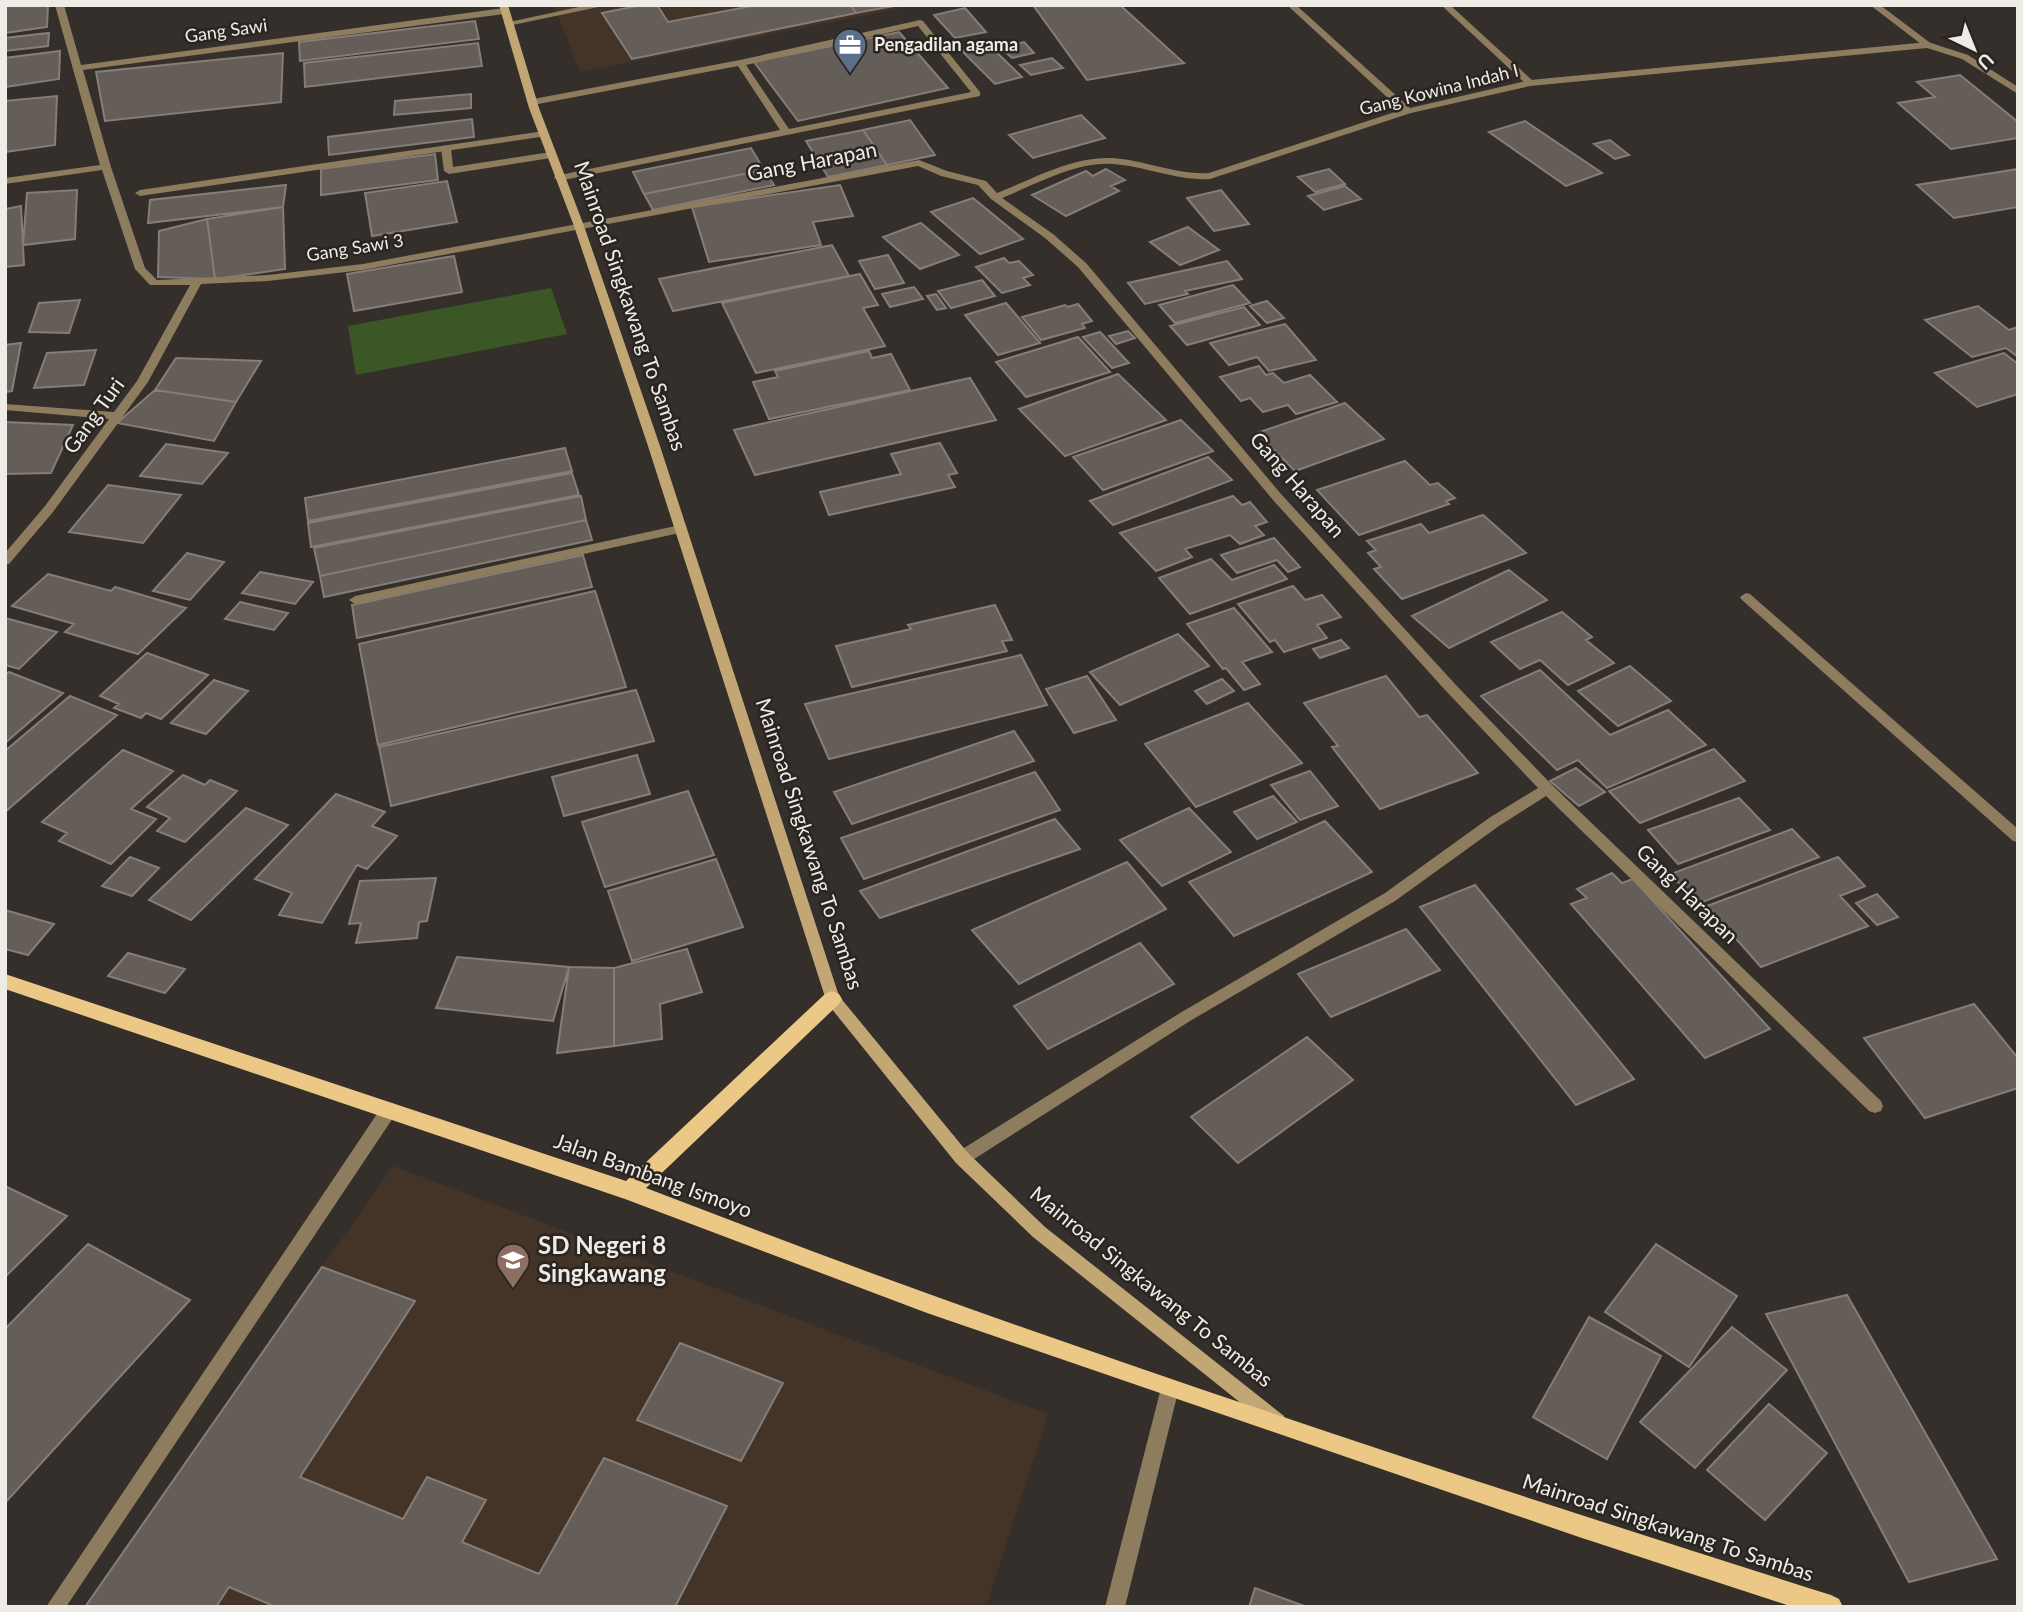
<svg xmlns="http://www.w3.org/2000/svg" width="2023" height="1612" viewBox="0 0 2023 1612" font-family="Lato,sans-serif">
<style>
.education{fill:#443428}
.green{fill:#3b5726}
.building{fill:#645d58;stroke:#857d78;stroke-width:2}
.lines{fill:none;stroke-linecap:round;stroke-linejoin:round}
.lane{fill:#8d7c5d;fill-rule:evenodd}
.street{fill:#8d7c5d;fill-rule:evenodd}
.secondary{fill:#c2a775;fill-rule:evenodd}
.primary{fill:#ebc886;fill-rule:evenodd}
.labels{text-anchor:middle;stroke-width:5;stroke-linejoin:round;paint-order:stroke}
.far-street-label{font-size:18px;fill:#efece8;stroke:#2a2520}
.far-poi-label{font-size:18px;font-weight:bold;fill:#efece8;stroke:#2a2520;text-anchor:start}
.street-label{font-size:21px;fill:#efece8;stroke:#2a2520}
.near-poi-label{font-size:24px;font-weight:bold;fill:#efece8;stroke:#2a2520;text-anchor:start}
</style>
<rect width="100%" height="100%" fill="#342f2a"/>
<path class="education" d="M554,5H918L580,72Z
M393,1166L1048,1414L986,1607H84Z"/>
<path class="green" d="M551,288L567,334L356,375L348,326Z"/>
<path class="building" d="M5,5H48L47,27L5,33Z
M642,5H657L668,22L757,5H851L856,13L632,59L602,13Z
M851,5H899L856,13Z
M1033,5H1120L1184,63L1087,80Z
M965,8L986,32L955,38L934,15Z
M475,21L479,39L300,61L299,42Z
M899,32L948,88L798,121L754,62Z
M49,33L48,46L5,51V38Z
M1024,42L1034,53L1012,58L1001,48Z
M478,43L482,66L305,87L304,63Z
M989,45L1022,77L995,84L962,51Z
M60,51L59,79L5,87V58Z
M283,53L281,102L105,121L96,72Z
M1052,58L1063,68L1031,75L1020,65Z
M1960,75L2018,122V138L1951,149L1898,103L1935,97L1917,82Z
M471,94V108L394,115L395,101Z
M57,96L55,145L5,152V101Z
M1081,115L1105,138L1033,158L1009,135Z
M472,119L474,137L329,155L328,137Z
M910,120L935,155L887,165L863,130Z
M1525,121L1602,173L1566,186L1489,132Z
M863,130L887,165L828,177L806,141Z
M1610,140L1629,155L1615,159L1594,144Z
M751,148L764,170L644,194L633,172Z
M435,154L438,180L321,195V169Z
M1106,169L1125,180L1111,186L1119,191L1066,216L1032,195L1086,171L1093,176Z
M1329,169L1345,184L1315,192L1298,177Z
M2018,169V207L1954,218L1917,185Z
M764,170L774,185L653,210L644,194Z
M447,181L457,222L372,236L365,193Z
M286,185L283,207L148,223L150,200Z
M840,185L853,216L813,222L821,245L709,262L692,207Z
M1345,186L1361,199L1324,210L1308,196Z
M77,190L75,239L23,245L27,193Z
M1221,190L1249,224L1214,231L1187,198Z
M973,198L1023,239L980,254L931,212Z
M21,206L24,265L5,267V209Z
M283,207L285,269L215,279L207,219Z
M207,219L215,279L158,277L159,231Z
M921,223L959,255L920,269L883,237Z
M1188,227L1219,250L1180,265L1150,242Z
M832,245L849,276L673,311L659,279Z
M888,255L904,283L875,289L859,261Z
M454,256L462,292L354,311L347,274Z
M1004,258L1009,263L1019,261L1033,275L1023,278L1030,285L1002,293L976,267Z
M1227,261L1242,279L1185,291L1188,294L1145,304L1128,283Z
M860,274L878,305L863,308L885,346L756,373L722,303Z
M982,280L995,296L951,308L938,291Z
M1233,285L1250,303L1175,323L1159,305Z
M914,287L923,299L890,307L882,294Z
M936,294L946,308L937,310L927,296Z
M80,300L69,333L29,332L39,303Z
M1267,301L1284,318L1267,323L1250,306Z
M1006,303L1040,343L998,355L965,315Z
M1078,304L1092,321L1082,324L1085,328L1041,340L1022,317L1065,305L1068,307Z
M1978,306L2009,330L2018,327V357L2006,348L1972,357L1925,320Z
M1244,307L1260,325L1187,345L1170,326Z
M1285,324L1316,360L1269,371L1257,357L1229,365L1210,343Z
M1128,331L1135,338L1116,344L1109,336Z
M1100,332L1129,363L1112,368L1083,337Z
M1078,337L1110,372L1026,397L996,362Z
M21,343L12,391L5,392V345Z
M96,350L84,385L34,388L47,353Z
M869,351L872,358L891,354L910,390L769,419L753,382L778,377L775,371Z
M2004,353L2018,364V394L1977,407L1935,373Z
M176,358L261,361L236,402L155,390Z
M1259,366L1266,375L1273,373L1284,383L1310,375L1337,402L1296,414L1288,405L1263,412L1250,398L1241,401L1220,377Z
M1118,374L1166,420L1065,456L1019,409Z
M970,378L996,420L755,475L734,430Z
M155,390L236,402L214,441L117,423Z
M1345,403L1384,439L1295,471L1257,433Z
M1181,420L1213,451L1103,490L1073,457Z
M5,422L73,425L51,473L5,474Z
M940,443L957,473L948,475L955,487L829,515L820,492L901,474L891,454Z
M166,444L228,453L202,484L140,476Z
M565,448L572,471L308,521L305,498Z
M1208,457L1232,480L1113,525L1090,501Z
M1405,461L1430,485L1438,483L1455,498L1446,501L1449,504L1359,535L1317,490Z
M572,473L579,495L311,547L308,523Z
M108,485L181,495L143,543L69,532Z
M581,496L586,520L320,576L314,548Z
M1233,496L1242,505L1250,502L1267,522L1255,526L1264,535L1240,544L1230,535L1185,549L1192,557L1156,571L1120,533Z
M1483,515L1526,553L1402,599L1374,569L1381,567L1368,553L1376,550L1367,541L1421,524L1429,533Z
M586,520L592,540L324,597L320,576Z
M1274,538L1300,567L1288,572L1277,560L1237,573L1221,555Z
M187,553L224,562L190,600L153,591Z
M583,555L592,587L357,638L352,605Z
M1211,559L1232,580L1274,565L1287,579L1190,614L1159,578Z
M1509,570L1547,600L1449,648L1412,616Z
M260,572L313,582L295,604L242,593Z
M48,574L111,591L115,587L186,608L138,654L65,632L74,624L12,606Z
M1293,586L1305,600L1322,595L1341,617L1317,625L1327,638L1284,652L1275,640L1270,642L1238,604Z
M595,591L626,687L378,745L359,644Z
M240,602L288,613L274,630L225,619Z
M995,605L1012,640L1002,641L1007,651L852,687L836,646L911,629L908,625Z
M1234,608L1272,652L1242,662L1260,684L1244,690L1226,668L1223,669L1187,624Z
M1562,612L1592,637L1586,640L1614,663L1568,685L1540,660L1520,669L1491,642Z
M5,618L57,632L19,669L5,665Z
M1178,634L1209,666L1120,705L1090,672Z
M1341,640L1349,648L1320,658L1313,649Z
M147,653L208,675L161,719L146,713L141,718L114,708L119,704L100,696Z
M1021,655L1047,705L829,759L805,704Z
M1630,666L1671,701L1618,726L1578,691Z
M1540,670L1610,735L1668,710L1706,745L1607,788L1578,760L1557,770L1481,696Z
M9,672L63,693L5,743V675Z
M1087,676L1116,720L1074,733L1046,689Z
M1386,676L1419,717L1427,715L1478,773L1380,809L1332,747L1338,746L1304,703Z
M1222,679L1234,691L1207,704L1195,691Z
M214,680L248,691L206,734L171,723Z
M636,690L654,741L391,806L379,747Z
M70,696L117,715L5,812V751Z
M1248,703L1302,763L1196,807L1145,744Z
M1014,731L1034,761L852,824L834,792Z
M1714,749L1745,781L1640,823L1609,791Z
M123,750L173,771L131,809L156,819L111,864L59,841L67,833L42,822Z
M637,755L650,794L564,816L552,777Z
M1576,768L1605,792L1579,806L1550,781Z
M1310,771L1338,806L1300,820L1271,785Z
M1035,772L1060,810L864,879L841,838Z
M183,775L205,785L210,780L237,791L185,842L157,831L170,818L147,807Z
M688,791L714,855L605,887L582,822Z
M336,794L385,812L372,826L397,836L367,869L357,865L322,923L279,915L292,893L255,879Z
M1273,796L1297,822L1257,839L1234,812Z
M1739,798L1770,830L1678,864L1648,830Z
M246,808L288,825L191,920L149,900Z
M1189,808L1231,852L1162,886L1120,840Z
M1055,819L1080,849L880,918L860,891Z
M1325,821L1372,872L1234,936L1189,882Z
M1792,829L1819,857L1697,904L1671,874Z
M130,857L159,868L132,896L102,886Z
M1838,857L1865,886L1840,896L1868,926L1761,967L1707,906Z
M716,859L743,927L632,961L608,891Z
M1127,862L1166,909L1019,984L972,930Z
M1612,873L1622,883L1633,879L1770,1029L1705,1058L1571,904L1587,898L1577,889Z
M436,878L427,921L419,922L417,938L356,943L361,923L349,924L360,881Z
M1475,885L1634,1079L1576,1105L1420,907Z
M1877,894L1898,917L1877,925L1856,903Z
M5,910L54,924L28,955L5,949Z
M1406,929L1440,970L1331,1017L1298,974Z
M1140,943L1174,984L1048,1049L1014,1006Z
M687,949L702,992L660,1004L662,1039L614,1046V968Z
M128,953L185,969L165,993L108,976Z
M457,957L569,967L553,1021L436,1008Z
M569,967L614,968V1046L557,1053Z
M1974,1004L2018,1058V1088L1925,1118L1864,1038Z
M1307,1037L1353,1080L1238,1163L1191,1117Z
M5,1186L67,1216L5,1277Z
M88,1244L190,1300L5,1503V1329Z
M1656,1244L1737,1296L1689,1367L1605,1312Z
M322,1267L415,1301L300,1477L403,1519L427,1477L486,1500L462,1542L539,1574L604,1458L727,1506L675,1607H276L229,1587L216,1607H85Z
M1847,1295L1997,1559L1909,1582L1766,1314Z
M1589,1317L1661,1356L1607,1459L1533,1417Z
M1732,1327L1787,1370L1695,1468L1640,1422Z
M680,1343L783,1383L741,1461L637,1420Z
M1769,1404L1827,1453L1765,1520L1707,1470Z
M1255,1588L1307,1607H1249Z"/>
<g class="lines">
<path class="lane" d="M588,5H608L508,26L504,23Z
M1441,5H1450L1533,81V85H1527Z
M1870,5H1880L1933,45L1925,47Z
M920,20L923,21L980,92V96L559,181L554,178L555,176L780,130L738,66L533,105L528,102L533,99L740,60ZM918,26L971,92L789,129L746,65Z
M446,145L451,148L453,167L551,152L556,155L551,158L449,174L444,171L441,148Z
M1170,1380L1176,1382L1179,1388L1125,1607H1105L1161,1388L1164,1382Z"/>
<path class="street" d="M55,5H64L81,65L504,8L508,11L504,14L83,70L111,167L145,268L157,280L268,275L363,264L919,160L947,171L986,181L997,193C1033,179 1072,156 1112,158C1145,160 1175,175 1209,173L1401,110L1287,5H1296L1410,108L1530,80L1928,42L1968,55L2018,87V94L1962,59L1927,48L1530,86L1411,113L1210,179C1176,181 1146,166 1112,164C1075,162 1037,184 1002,198L1053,234L1086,263L1281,494L1456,685L1552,785L1881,1101L1883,1106L1881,1111L1875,1113L1869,1111L1546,796L1499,826L1395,901L1190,1021L968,1163L962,1165L956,1163L954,1158L956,1153L1180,1013L1385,893L1489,818L1538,788L1446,691L1273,500L1078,267L1045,238L991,199L978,185L941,176L918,166L363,270L268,281L201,284L148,382L53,512L9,564L5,565V553L45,506L109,419L5,410V404L114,412L137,381L190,285H150L135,269L102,170L5,184V178L100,165Z
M544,131L549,134L547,136L140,196L135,193L140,190Z
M680,525L686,529L684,532L355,604L349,600L355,596Z
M1746,593L1750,594L2018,829V842L2013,841L1742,600L1740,597Z
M389,1103L395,1105L397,1110L395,1115L66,1607H46L383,1105Z"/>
<path class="secondary" d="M499,5H508L539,108L584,226L659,443L839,996L968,1153L1045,1227L1284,1416L1287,1422L1284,1428L1278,1430L1272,1428L1033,1237L956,1163L827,1003L647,443L574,226L529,108Z"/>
<path class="primary" d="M5,974L626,1181L825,994L832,991L839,994L842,999L839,1004L646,1188C740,1224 834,1260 929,1294C1227,1401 1529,1499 1831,1595L1839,1599L1843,1607H1793L1579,1537L927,1313L625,1199L5,989Z"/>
</g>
<defs>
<symbol id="office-pin" viewBox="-11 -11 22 30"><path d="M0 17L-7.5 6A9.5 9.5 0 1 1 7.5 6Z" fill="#5c6f8a" stroke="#2a2520"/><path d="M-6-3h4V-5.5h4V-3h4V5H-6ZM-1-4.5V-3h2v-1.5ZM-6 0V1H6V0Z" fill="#fff"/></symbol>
<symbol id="school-pin" viewBox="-11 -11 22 30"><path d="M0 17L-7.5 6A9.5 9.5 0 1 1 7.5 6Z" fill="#8d6e63" stroke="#2a2520"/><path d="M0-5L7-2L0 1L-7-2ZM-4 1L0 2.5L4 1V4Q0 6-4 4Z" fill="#fff"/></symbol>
</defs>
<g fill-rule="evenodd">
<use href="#office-pin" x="831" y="26" width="38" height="52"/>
<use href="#school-pin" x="494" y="1241" width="38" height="52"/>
</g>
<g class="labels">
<g class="far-street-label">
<text transform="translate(226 31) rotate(-8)" y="6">Gang Sawi</text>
<text transform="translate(1439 90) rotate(-14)" y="6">Gang Kowina Indah I</text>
<text transform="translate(355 248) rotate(-9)" y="6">Gang Sawi 3</text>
</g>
<g class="far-poi-label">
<text x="874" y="51">Pengadilan agama</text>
</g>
<g class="street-label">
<text transform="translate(812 162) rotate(-11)" y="7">Gang Harapan</text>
<text transform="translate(630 306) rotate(71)" y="7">Mainroad Singkawang To Sambas</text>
<text transform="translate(94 416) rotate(-54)" y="7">Gang Turi</text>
<text transform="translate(1297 485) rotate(49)" y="7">Gang Harapan</text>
<text transform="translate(809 844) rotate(72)" y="7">Mainroad Singkawang To Sambas</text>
<text transform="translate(1687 894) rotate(44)" y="7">Gang Harapan</text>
<text transform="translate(653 1176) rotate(20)" y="7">Jalan Bambang Ismoyo</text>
<text transform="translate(1151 1287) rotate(39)" y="7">Mainroad Singkawang To Sambas</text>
<text transform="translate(1668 1528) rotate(18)" y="7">Mainroad Singkawang To Sambas</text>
</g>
<g class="near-poi-label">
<text x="538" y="1254">SD Negeri 8<tspan x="538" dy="28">Singkawang</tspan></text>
</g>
</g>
<rect width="2023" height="1612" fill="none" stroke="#efece8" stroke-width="14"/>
<g transform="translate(1974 49) rotate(137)" stroke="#2a2520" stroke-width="5" paint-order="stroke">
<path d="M0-5L12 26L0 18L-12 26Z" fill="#efece8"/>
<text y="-10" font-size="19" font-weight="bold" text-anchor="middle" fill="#efece8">U</text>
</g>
</svg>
